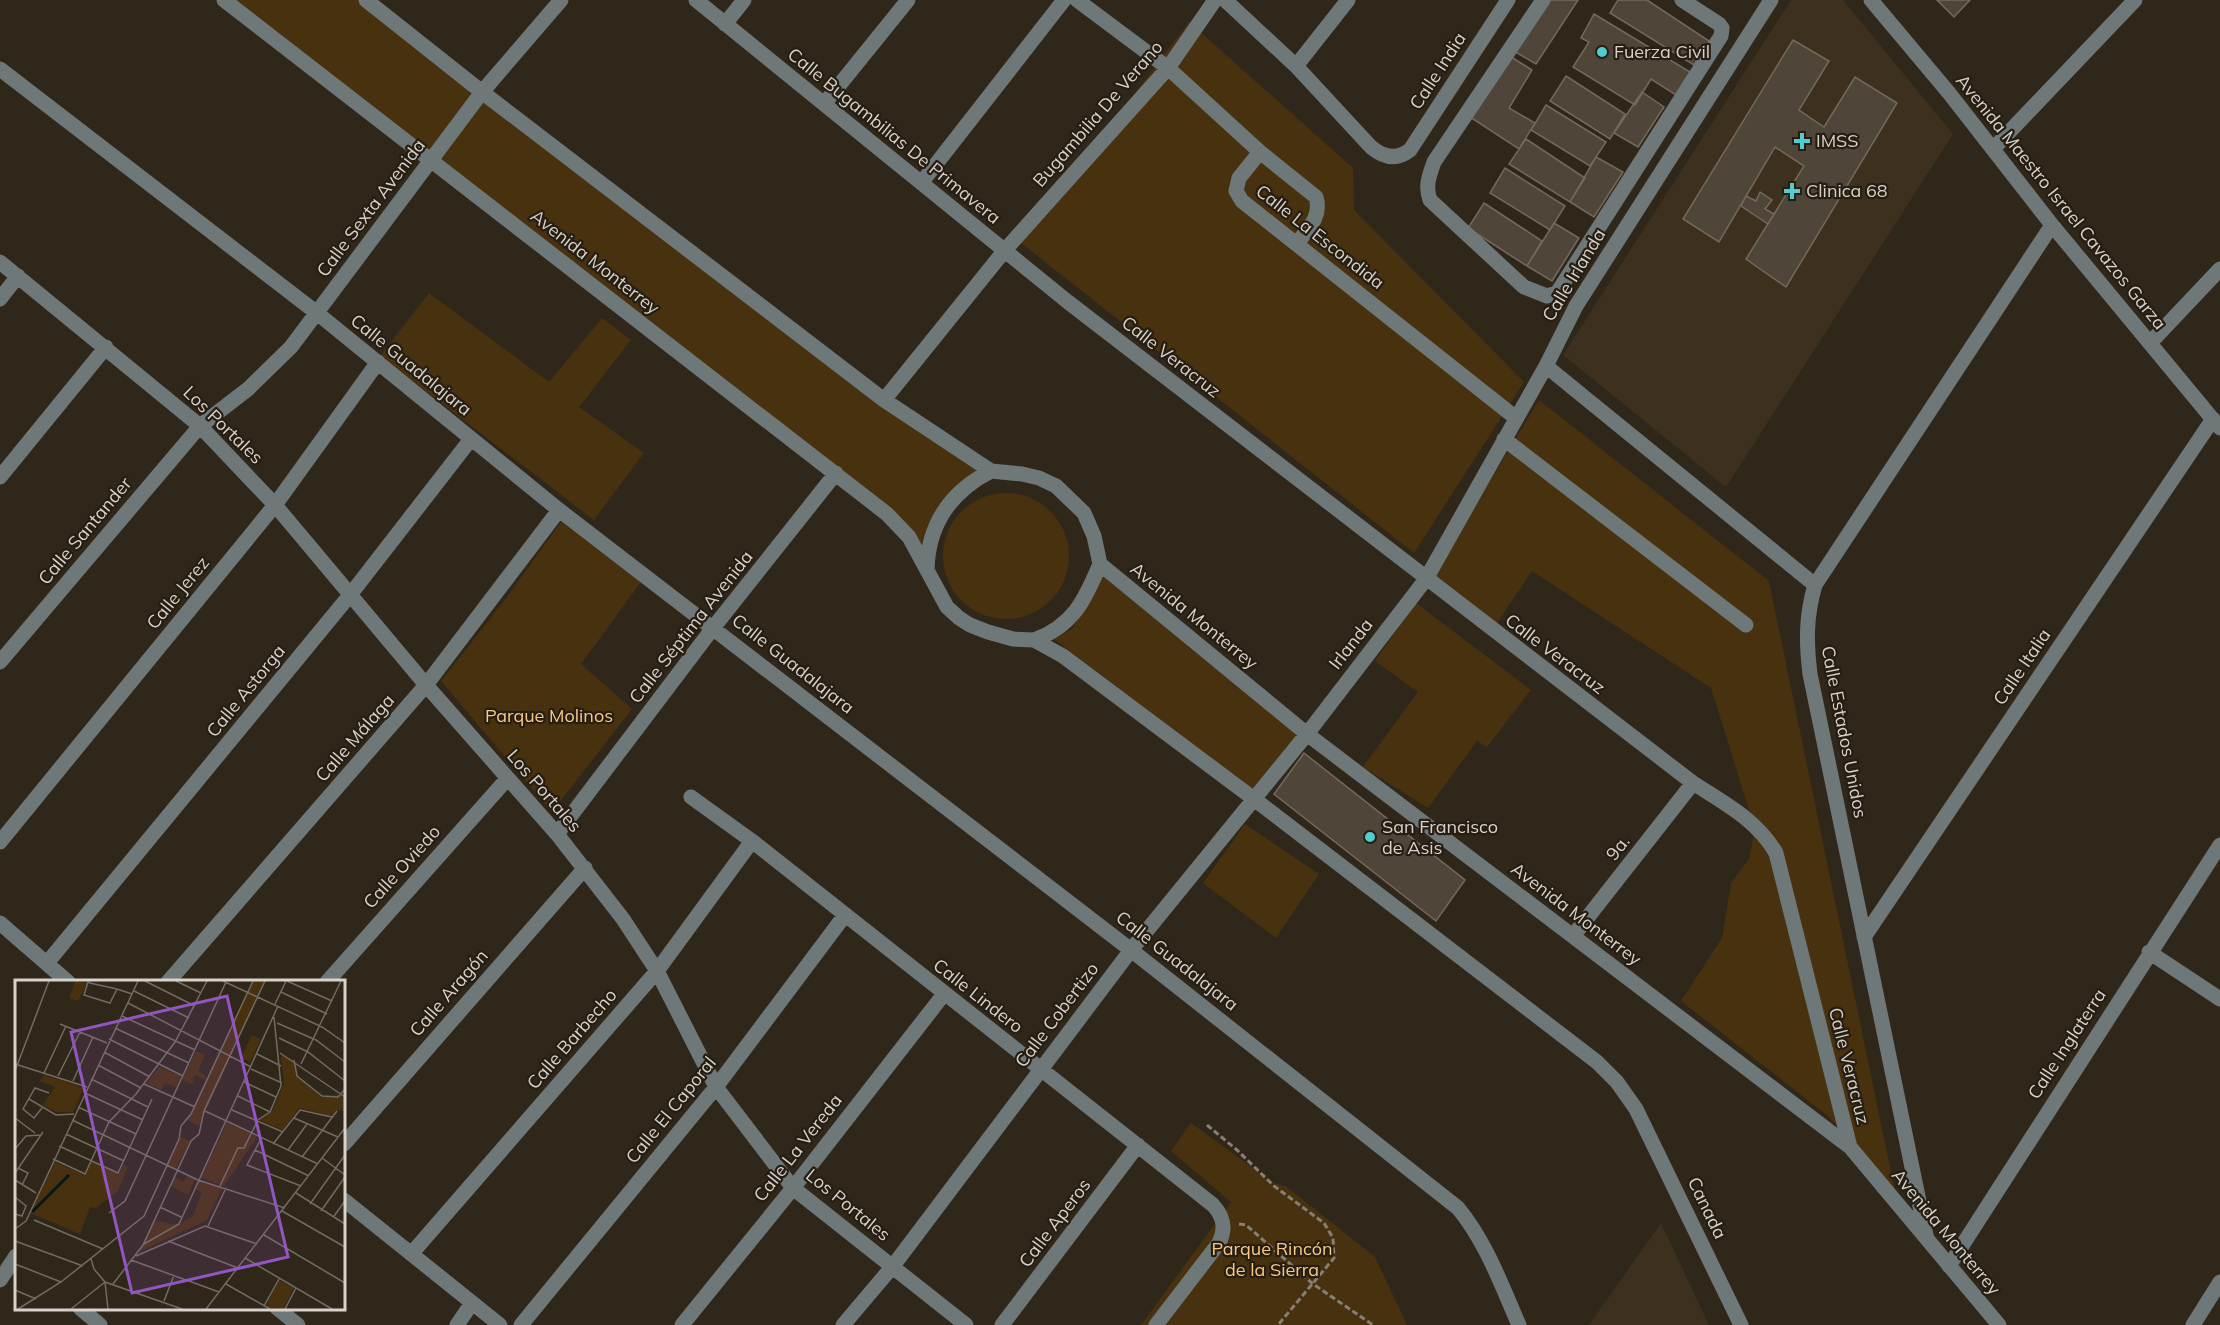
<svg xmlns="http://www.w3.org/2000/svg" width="2220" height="1325" viewBox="0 0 2220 1325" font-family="Mulish,sans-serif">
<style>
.built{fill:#3d301e}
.green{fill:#48310f}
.building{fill:#4f4539;stroke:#74695c;stroke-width:1.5}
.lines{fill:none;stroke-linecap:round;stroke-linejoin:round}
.path{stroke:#877f75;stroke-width:3;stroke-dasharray:6 3;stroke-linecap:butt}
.minor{stroke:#6f7878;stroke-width:15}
.poi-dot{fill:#52cdcf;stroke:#261e12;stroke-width:2}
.labels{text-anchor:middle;stroke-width:4.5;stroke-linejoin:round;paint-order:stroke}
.poi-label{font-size:18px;fill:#d8d2ca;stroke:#261e12;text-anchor:start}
.street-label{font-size:18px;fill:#d8d2ca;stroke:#261e12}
.park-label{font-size:18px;fill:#f9c885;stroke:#261e12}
.inset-river{fill:none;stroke:#031919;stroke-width:3}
.inset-road{fill:none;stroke:#736b61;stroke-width:1.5}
.view{fill:#9256c2;fill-opacity:0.15;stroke:#9256c2;stroke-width:3}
.inset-edge{fill:none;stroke:#d8d2ca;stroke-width:3}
</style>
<rect width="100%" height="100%" fill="#30271b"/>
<path class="built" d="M1791,0H1843L1953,134L1726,487L1563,355Z
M1661,1223L1709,1325H1589Z"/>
<path class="green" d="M224,0H366L482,92L991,471L971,482L928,550Z
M1189,22L1353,168L1354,210L1524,382L1414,553L1021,243Z
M429,293L549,382L602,318L631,340L579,407L644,453L594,520L380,356Z
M1539,400L1769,581L1895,1192L1829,1117L1681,1001L1722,938L1731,883L1749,859L1755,829L1711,688L1532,571L1495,626L1430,581Z
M943 556a63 63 0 1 1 126 0a63 63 0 1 1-126 0Z
M561,522L641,582L581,664L632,709L552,812L441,681L504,601Z
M1101,573L1191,649L1298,735L1253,790L1054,639L1072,629L1094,596Z
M1416,603L1531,690L1487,747L1477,741L1428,808L1363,767L1418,692L1375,661Z
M1245,824L1319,874L1276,938L1203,883Z
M1191,1123L1274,1183L1287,1187L1375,1257L1407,1325H1141L1231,1202L1171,1151Z"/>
<path class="building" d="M1545,0H1578L1536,64L1512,50Z
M1618,0H1647L1709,41L1694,65L1610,13Z
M1937,0H1970L1954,17Z
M1594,14L1690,72L1676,95L1651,79L1635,105L1573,67L1589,42L1581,38Z
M1793,40L1829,61L1799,110L1824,127L1855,77L1897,103L1786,287L1746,259L1804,166L1775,147L1719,242L1683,219Z
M1508,55L1532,70L1509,108L1535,123L1519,149L1470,117Z
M1566,76L1625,114L1610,139L1550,101Z
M1642,92L1664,107L1638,147L1614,133Z
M1546,105L1606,142L1590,166L1531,130Z
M1526,139L1585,178L1570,202L1509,164Z
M1596,157L1623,172L1594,217L1570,202Z
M1505,168L1565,206L1550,230L1490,193Z
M1760,192L1772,200L1765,209L1774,214L1768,224L1741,206L1746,196L1756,201Z
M1484,203L1542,241L1527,266L1468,228Z
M1554,223L1579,238L1552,281L1527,266Z
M1304,753L1465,880L1436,921L1274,794Z"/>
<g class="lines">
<path class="path" d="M1207,1125L1237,1150L1274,1186L1324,1223L1333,1238L1334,1258L1278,1325
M1239,1224L1246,1225L1313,1284L1373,1325"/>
<path class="minor" d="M224,0L887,514L909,537L947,607L959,618L970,625L988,632L1013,639L1034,640L1063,656L1254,799L1597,1062L1617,1082L1636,1109L1741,1325
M366,0L482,92L884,400L991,471L1022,474L1039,478L1056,486L1084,513L1094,536L1100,564L1307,734L1850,1147L1999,1325
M696,0L1068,302L1693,783C1724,803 1757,820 1776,853L1850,1147
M1077,0L1168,68L1260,152L1239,178L1236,191L1242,201L1516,418
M1225,0L1296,66L1371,147C1384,158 1397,160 1410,150L1508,0
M1543,0L1434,162C1429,176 1425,186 1430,200L1524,287L1547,296L1557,293L1721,36L1722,28L1719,24L1682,0
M1871,0L1949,93L2052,225L2220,428
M725,24L744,0
M1296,66L1348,0
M0,69L317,313L559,510L1131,950L1458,1208C1486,1242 1501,1284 1519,1325
M824,104L908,0
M1993,149L2135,0
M1260,152L1316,197C1322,217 1308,229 1297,243
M922,182L1064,0
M0,262L200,426L275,505L426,685L557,834L623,919L657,971L716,1087L793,1188L966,1325
M0,299L18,276
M2150,343L2220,269
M1546,366L1815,585
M884,400L1005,250L1168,68L1215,0
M1504,439L1746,625
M0,477L106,347
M927,570C928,524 950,492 991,471
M1034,640C1073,626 1085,600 1100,564
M0,662L200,426L248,389L291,347L482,92L561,0
M691,797L752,841L1213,1205C1224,1217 1226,1229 1219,1243L1156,1325
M557,834L713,628L836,473
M0,842L275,505L378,362
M0,923L68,982
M1573,936L1693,783
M1864,937L2213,419
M2149,952L2220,999
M47,963L350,595L471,439
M168,982L426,685L559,510
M327,982L507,779
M344,1144L585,868
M344,1200L500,1325
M1926,1235L1810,674C1806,642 1806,615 1815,585L2052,225
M412,1253L657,971L752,841
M1949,1266L2220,845
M0,1280L16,1256
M80,1308L100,1325
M277,1308L298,1325
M457,1325L472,1303
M521,1325L716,1087L845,915
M682,1325L793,1188L944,994
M843,1325L893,1266L1131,950L1307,734L1426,579L1546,366L1576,306L1771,0
M1002,1325L1138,1145
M2193,1325L2220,1282"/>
</g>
<g class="poi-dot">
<circle cx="1602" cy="52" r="6"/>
<path d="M1799 132h6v6h6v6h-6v6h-6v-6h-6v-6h6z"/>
<path d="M1789 182h6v6h6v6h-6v6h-6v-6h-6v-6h6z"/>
<circle cx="1370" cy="837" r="6"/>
</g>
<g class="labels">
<g class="poi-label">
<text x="1614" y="58">Fuerza Civil</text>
<text x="1816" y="147">IMSS</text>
<text x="1806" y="197">Clinica 68</text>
<text x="1382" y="833">San Francisco<tspan x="1382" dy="21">de Asis</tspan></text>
</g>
<g class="street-label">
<text transform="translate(1438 71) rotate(-57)" y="6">Calle India</text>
<text transform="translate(1098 114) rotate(-49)" y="6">Bugambilia De Verano</text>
<text transform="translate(894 136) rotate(39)" y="6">Calle Bugambilias De Primavera</text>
<text transform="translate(2061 202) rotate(51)" y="6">Avenida Maestro Israel Cavazos Garza</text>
<text transform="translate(371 208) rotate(-53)" y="6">Calle Sexta Avenida</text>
<text transform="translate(1320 237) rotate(38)" y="6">Calle La Escondida</text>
<text transform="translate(595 262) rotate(38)" y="6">Avenida Monterrey</text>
<text transform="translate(1574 275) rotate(-59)" y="6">Calle Irlanda</text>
<text transform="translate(1171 357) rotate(38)" y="6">Calle Veracruz</text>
<text transform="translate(411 365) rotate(39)" y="6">Calle Guadalajara</text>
<text transform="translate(223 425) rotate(44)" y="6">Los Portales</text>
<text transform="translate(85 531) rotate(-50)" y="6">Calle Santander</text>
<text transform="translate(178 593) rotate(-51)" y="6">Calle Jerez</text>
<text transform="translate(1194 616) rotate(39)" y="6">Avenida Monterrey</text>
<text transform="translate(691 627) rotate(-52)" y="6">Calle Séptima Avenida</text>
<text transform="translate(1351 644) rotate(-52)" y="6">Irlanda</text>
<text transform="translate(1555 654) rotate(37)" y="6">Calle Veracruz</text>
<text transform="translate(793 664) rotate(38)" y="6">Calle Guadalajara</text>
<text transform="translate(2022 667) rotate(-56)" y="6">Calle Italia</text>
<text transform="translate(246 691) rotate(-51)" y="6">Calle Astorga</text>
<text transform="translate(1844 732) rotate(79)" y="6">Calle Estados Unidos</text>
<text transform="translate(355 738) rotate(-49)" y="6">Calle Málaga</text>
<text transform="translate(544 791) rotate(49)" y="6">Los Portales</text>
<text transform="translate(1618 848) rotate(-52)" y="6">9a.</text>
<text transform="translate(402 867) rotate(-48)" y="6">Calle Oviedo</text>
<text transform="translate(1576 914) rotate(37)" y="6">Avenida Monterrey</text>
<text transform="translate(1177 961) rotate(38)" y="6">Calle Guadalajara</text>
<text transform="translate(449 993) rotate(-49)" y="6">Calle Aragón</text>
<text transform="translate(978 996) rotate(38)" y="6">Calle Lindero</text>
<text transform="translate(1057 1015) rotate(-53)" y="6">Calle Cobertizo</text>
<text transform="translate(572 1039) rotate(-49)" y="6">Calle Barbecho</text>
<text transform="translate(2067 1044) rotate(-57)" y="6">Calle Inglaterra</text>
<text transform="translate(1849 1066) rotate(76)" y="6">Calle Veracruz</text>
<text transform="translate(671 1110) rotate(-51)" y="6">Calle El Caporal</text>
<text transform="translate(798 1148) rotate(-52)" y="6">Calle La Vereda</text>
<text transform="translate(848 1205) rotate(39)" y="6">Los Portales</text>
<text transform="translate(1707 1208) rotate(64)" y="6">Canada</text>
<text transform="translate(1055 1223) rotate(-53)" y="6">Calle Aperos</text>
<text transform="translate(1946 1232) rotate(50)" y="6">Avenida Monterrey</text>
</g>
<g class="park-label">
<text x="549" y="722">Parque Molinos</text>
<text x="1272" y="1255">Parque Rincón<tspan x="1272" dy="21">de la Sierra</tspan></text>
</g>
</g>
<g transform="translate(15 980)">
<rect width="330" height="330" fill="#30271b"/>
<path d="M60,1L72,3L63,21L54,18ZM238,1H250L184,146L173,140ZM237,55L246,59L235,82L226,78ZM181,71L190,75L183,91L191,96L190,100L180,95L177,104L167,100ZM266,75L278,80L281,96L306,117L326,114L330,117V131L322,130L317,136L284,128L268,150L245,140L257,132L269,103ZM144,87L166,96L161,107L150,103L146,110L132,103ZM29,95L69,108L58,132H41L28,125L40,107L25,101ZM212,143L242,157L209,206L186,198ZM166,157L175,161L161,189L153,185ZM76,181L104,194L109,185L113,187L102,212L81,228L75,227L65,254L15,233L40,182L69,195ZM172,196L180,199L173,215L156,206L159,197L169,202ZM183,200L207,208L192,240L124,272L140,241L163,245L178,236L187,212L179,209ZM264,300L279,308L268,329H257L251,326Z" fill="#48310f"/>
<path class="inset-river" d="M17,232L54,195"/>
<path class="inset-road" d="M130,1L180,26M161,1L186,13M208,1L307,47L330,63M272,1L317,21M102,9L95,23L69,15L73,2L75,3L102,9L117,14M119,11L174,38M266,12L312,34M113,23L236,87M260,24L271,1M107,36L180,70M262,43L301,60L330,82M45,44L92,63M100,48L174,83M264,58L293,72L330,101M94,59L168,96M89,72L135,97M265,73L330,117M242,74L266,86M279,80L282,96L307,116L323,117L330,109M0,84L72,107M286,84L326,1M83,85L126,108M236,89L267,103M0,91L34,1M29,93L51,46M43,96L65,52M76,99L133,127M58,101L78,57M229,102L261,117M129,104L180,127M70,113L128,140M223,116L255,132M14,119L41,135L59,134M63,127L121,154M27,128L19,138L8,129L20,108L34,113M217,130L268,152M190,131L303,184M0,138L20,153M279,138L323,157M57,140L183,200L270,228M51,154L109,181M246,159L232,185L286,206M258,164L285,130L317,137M44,166L103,193L137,119M0,169L11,156L26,155M240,170L294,196M273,170L292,144M287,177L322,131M307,178L330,195M38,179L70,194L94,142L121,114L160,62L192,1M3,188L13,193L7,205M0,193L28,152M0,200L21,213M205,206L223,168H229L243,140L255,132L266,106L259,37M281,213L330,244M0,217L11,226L7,236L0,234M295,224L330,175M145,227L166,237M267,231L330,267M306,231L330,197M94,233L110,221L211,2M319,236L330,221M19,240L88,269M193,246L211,208M0,249L11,241L123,1M249,255L330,303M0,261L68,286M153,261L223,288M129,264L164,244L263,26M121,276L190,246L242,264M230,278L317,329M76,279L79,289L90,302L167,329M116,280L204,312M0,284L46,302M90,302L93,329M98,304L128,265L176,161L184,154L189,131L250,1M211,304L255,329M0,310L21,319M149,321L159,295M249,326L264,299M3,329L46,302L129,236L164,159L166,146L176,134L238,1M56,329L90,302M191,329L330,148M270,329L281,308"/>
<path class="view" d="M212,16L273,277L117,313L56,52Z"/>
<rect width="330" height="330" class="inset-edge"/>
</g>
</svg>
